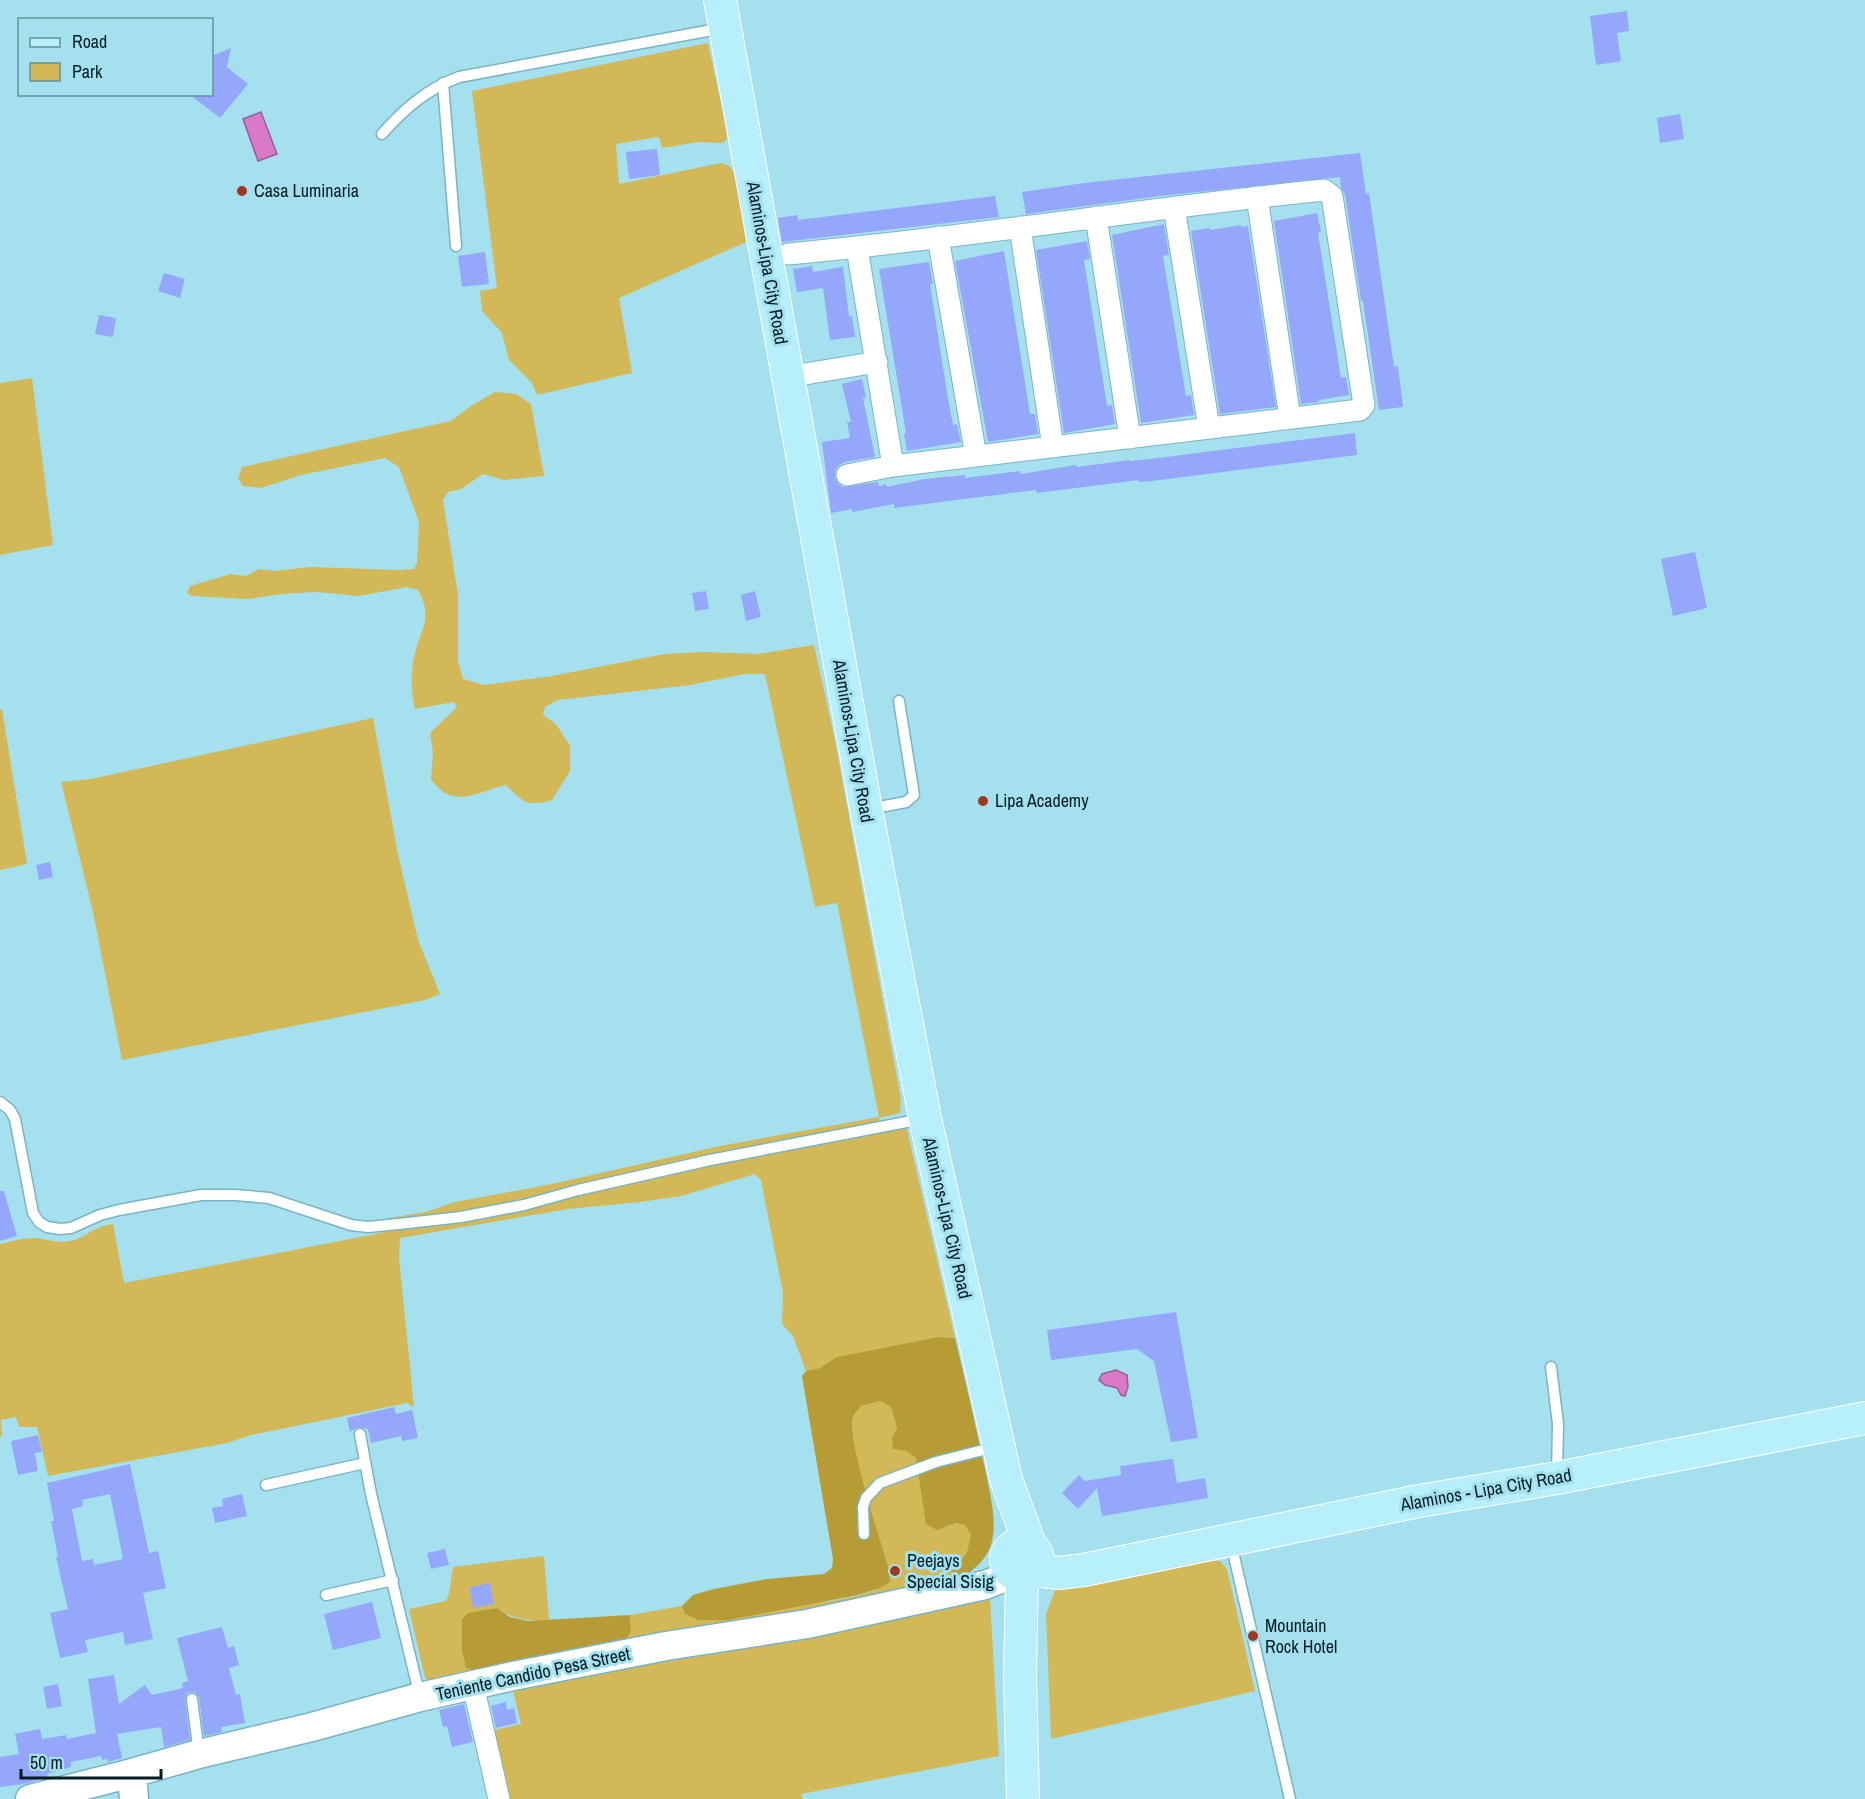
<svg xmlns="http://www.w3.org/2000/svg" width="1865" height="1799" viewBox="0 0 1865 1799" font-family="'Archivo Narrow',sans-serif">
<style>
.green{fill:#d3b858}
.forest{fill:#b79c36}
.water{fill:#d979c8;stroke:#995d96;stroke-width:1.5}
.building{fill:#95a7fb;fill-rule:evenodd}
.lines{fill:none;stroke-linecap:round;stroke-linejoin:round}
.lane-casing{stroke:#7ab4c2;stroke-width:13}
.street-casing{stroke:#7ab4c2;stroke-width:23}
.secondary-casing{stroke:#7ab4c2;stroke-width:31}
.primary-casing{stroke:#fff;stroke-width:34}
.lane{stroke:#fff;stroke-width:10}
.street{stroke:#fff;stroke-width:21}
.secondary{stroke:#fff;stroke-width:28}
.primary{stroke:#b7effb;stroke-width:32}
.poi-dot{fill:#a0371f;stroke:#a4e0ee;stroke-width:2}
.labels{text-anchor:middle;stroke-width:6;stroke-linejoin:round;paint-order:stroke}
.poi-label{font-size:18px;fill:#051d22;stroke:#a4e0ee;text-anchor:start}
.street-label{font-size:18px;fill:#051d22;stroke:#a4e0ee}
</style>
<rect width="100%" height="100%" fill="#a4e0ee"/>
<path class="green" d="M708,43L728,135L726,140L722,143L699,142L662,148L659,137L616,144L619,184L721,163C726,164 730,166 733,171C741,187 743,223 746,242L619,298L632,373L537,395L532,383L509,360L502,333L482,311L480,291L497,288L472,91Z
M32,378L53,545L0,555V383Z
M495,392L516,394L531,404L544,476L504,480L483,474L461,489L448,492L443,500L458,595V661L463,679L484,685L552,676L664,654L704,652L758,654L814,645L835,740L901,1099L900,1113L879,1118L882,1132L902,1128L907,1129L955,1338L938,1337L838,1357L820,1368L806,1371L793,1336L782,1324L783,1293L761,1180L755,1174L681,1196L640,1202L568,1209L400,1238L399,1258L414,1407L407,1403L251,1435L227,1443L48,1476L37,1427H19L16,1417L1,1420L2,1436L0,1437V1244C10,1242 22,1238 33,1238C46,1238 55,1244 70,1241C88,1237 93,1226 113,1224L124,1283L386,1232L389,1218L426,1212L455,1202L552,1184L720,1146L879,1117L837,903L815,907L765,674H745L690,685L558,700L545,707L543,715L556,724L570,746V771L552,800C528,807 523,803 506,785C487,788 465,804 445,793C440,790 435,784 431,780L433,753L430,733L457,707L454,702L415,709C411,690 410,672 415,653C422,626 433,617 418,590L407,587L359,596L316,592L281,594L247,599L192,596L187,593L190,586L231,574L246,576L259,569L274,571L310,567L398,570L414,569L417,563L419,522L399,467L385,458L301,475L261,488L243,486L238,478L242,467L451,421L471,406Z
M2,709L27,864L0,870V710Z
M373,718L398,854L418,940L440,994L425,1000L122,1060L93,912L61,782L91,779Z
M881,1401L891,1407L897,1428L892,1437L906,1451L916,1458L919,1474L946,1527L955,1523L965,1525L972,1535L967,1552L954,1566L956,1580L773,1617L625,1640L631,1632L630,1615L682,1606L685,1614C714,1612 744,1609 773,1606C809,1603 860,1602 890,1582L889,1570C882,1544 846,1437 853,1417C855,1413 859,1409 861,1406Z
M544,1556L549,1620C528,1621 514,1620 497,1608L462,1619V1651L466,1668L476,1671L429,1681L425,1678L409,1609L446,1601L449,1593L453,1567Z
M1206,1561H1220L1227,1569L1255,1691L1051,1739L1046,1614L1055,1590L1063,1586Z
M990,1599L999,1756L801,1794L803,1799H507L490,1731L521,1724L512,1686Z"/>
<path class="forest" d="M938,1337L955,1338C966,1383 976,1428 986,1473C990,1494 997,1520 992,1541C988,1559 972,1573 956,1580L950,1574L967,1552L971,1535L965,1525L956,1523L937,1530L926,1524L916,1458L906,1451L893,1449L892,1437L897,1428L891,1407L880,1401L861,1406C859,1409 855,1413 853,1417C846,1437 882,1544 889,1570L890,1582L880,1588L858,1595L728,1620H699L685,1614L682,1606L693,1595L714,1589L767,1579L824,1574L832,1568L833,1559L802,1376L806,1371L820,1368L837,1357Z
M497,1608L510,1617L527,1621L630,1615L631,1632L625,1640L476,1671L466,1668L462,1651V1619L468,1613Z"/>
<path class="water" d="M261,112L277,154L258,161L243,119Z
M1116,1370L1127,1375L1128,1387L1125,1396L1121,1395L1117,1388L1105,1385L1099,1380L1102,1374Z"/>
<path class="building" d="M1627,11L1629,31L1617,33L1621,61L1596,65L1590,16Z
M231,48L227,67L248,84L220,118L189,94H212V56Z
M1680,114L1684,139L1660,143L1657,118Z
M657,149L660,175L629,179L626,152Z
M1360,153L1366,194L1369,193L1394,367L1398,366L1403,407L1379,410L1363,301H1361L1345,194L1341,188L1340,177L1160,196L1026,214L1022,192L1084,183Z
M995,196L999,217L782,242L778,218L797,215L798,220Z
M1317,213L1321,232L1318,233L1341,378L1346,377L1349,395L1319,400V402L1301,404L1274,221Z
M1164,224L1169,255L1163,256L1186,396L1191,395L1194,415L1141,423L1112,235Z
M1241,225V227L1248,226L1276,407L1220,414L1191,231L1210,228V230Z
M1087,241L1090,259L1084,260L1107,406L1112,405L1115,424L1064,433L1036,250Z
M1004,251L1030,414H1035L1038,434L988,442L955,261Z
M485,252L489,284L462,287L458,256Z
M929,262L933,284H930L947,393L953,425L957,424L961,442L907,451L904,433H906L879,269Z
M812,266L813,272L843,267L849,317L852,316L855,337L830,340L823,288L797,292L793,269Z
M164,273L185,279L180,298L158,291Z
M99,315L116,318L113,337L95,334Z
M862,379L866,397L863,398L875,457L845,462L838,466L835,471V478L838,484L843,487L878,482L879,486L886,484L887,487L924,479L965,475V478L1020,471L1021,474L1076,465L1077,467L1130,460V461L1150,459L1355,433L1357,455L1152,481L1139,482V480L1037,493L1036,490L894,508V504L852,512V509L831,513L822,442L850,438L847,422H851L842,384Z
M1695,552L1707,608L1673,616L1661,559Z
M706,591L709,609L695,611L692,593Z
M755,591L761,617L746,621L741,595Z
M50,862L53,877L39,880L36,865Z
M0,1191H4L17,1236L0,1241Z
M1176,1312L1198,1438L1171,1442L1154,1361L1137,1349L1051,1360L1047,1330Z
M394,1407L396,1414L412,1410L418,1438L402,1441L401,1436L371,1443L368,1429L358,1427L350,1432L347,1418Z
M38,1435L42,1452L35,1453L38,1471L18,1475L11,1441Z
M1173,1459L1177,1483L1205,1478L1208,1498L1102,1516L1097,1488L1078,1509L1062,1493L1079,1475L1085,1481L1121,1475L1120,1466Z
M130,1464L149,1553L158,1551L166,1588L143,1593L153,1639L125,1645L123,1632L85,1640L88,1652L60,1658L50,1613L68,1609L56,1557H58L51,1521H54L47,1483ZM110,1494L123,1559L94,1565L93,1559L82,1561L72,1509L83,1506L82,1500Z
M242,1494L247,1516L215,1523L212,1508L223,1506L222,1499Z
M445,1549L449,1565L431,1569L427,1553Z
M490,1583L494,1604L473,1608L469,1587Z
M372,1602L381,1638L333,1650L324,1614Z
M222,1627L228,1648L234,1646L239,1665L229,1668L236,1695L240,1694L245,1723L221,1727L222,1732L204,1736L199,1697L195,1692H190L187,1693L185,1699L190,1740L164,1747L161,1727L117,1734L122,1758L108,1762V1759L102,1760L101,1756L71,1762V1767L47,1774L48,1777L24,1784L0,1787V1757L19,1754L15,1734L40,1729L42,1739L66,1735L67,1739L96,1733L88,1679L114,1675L119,1704L145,1685L152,1695L183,1688L182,1683L188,1681L177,1638Z
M58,1684L62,1706L47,1709L43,1687Z
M506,1702L507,1710L514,1708L517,1723L496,1728L491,1706Z
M464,1704L473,1742L452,1747L447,1726L443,1727L439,1710Z"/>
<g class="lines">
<defs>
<path id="lane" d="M443,83L456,246
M382,134C404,109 427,89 459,77L723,28
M869,809L906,802L914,795L899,701
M0,1102L10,1110L15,1119L33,1213L39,1222L47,1227L60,1229L71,1228L100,1215L119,1210L201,1195H235L269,1198L351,1225L368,1227L408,1223L461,1217L524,1205L578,1190L710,1160L922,1119
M1551,1367L1558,1424L1557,1475
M360,1434L371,1494L420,1697
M266,1485L365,1463
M864,1534L863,1507L866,1498L880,1483L936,1462L995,1447
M1231,1543L1290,1799
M326,1595L393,1580
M192,1699L199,1754"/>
<path id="street" d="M1257,197L1290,418
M1174,207L1209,428
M1096,217L1130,438
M1020,227L1053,447
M938,237L976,456
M857,248L893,466
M788,254C967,238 1145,208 1324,190L1332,196L1364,405L1360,410L893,466L847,475
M787,377L877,362
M473,1685L499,1799"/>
<path id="secondary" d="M30,1799L132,1773
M134,1799L132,1773L199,1754L312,1727L420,1697L513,1676L666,1646L807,1624L985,1585L1014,1574"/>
<path id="primary" d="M720,0L866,809L925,1118L1006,1479L1030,1545
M1006 1560a16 16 0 1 1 32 0a16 16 0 1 1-32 0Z
M1034,1570L1059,1573L1084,1570L1419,1501L1557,1478L1865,1418
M1022,1576L1020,1676L1023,1799"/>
</defs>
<use href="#lane" class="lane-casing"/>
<use href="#street" class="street-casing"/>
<use href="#secondary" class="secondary-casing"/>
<use href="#primary" class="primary-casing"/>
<use href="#lane" class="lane"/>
<use href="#street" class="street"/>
<use href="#secondary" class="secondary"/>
<use href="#primary" class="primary"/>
</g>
<g class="poi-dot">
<circle cx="242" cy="191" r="6"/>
<circle cx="983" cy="801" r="6"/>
<circle cx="895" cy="1571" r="6"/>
<circle cx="1253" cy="1636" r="6"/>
</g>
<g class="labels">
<g class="poi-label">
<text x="254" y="197">Casa Luminaria</text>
<text x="995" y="807">Lipa Academy</text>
<text x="907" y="1567">Peejays<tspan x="907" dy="21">Special Sisig</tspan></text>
<text x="1265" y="1632">Mountain<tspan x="1265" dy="21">Rock Hotel</tspan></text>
</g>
<g class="street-label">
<text transform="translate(767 263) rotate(80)" y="6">Alaminos-Lipa City Road</text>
<text transform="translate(853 741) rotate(80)" y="6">Alaminos-Lipa City Road</text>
<text transform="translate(947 1218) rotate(77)" y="6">Alaminos-Lipa City Road</text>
<text transform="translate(1486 1490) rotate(-10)" y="6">Alaminos - Lipa City Road</text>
<text transform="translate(533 1674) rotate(-12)" y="6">Teniente Candido Pesa Street</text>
</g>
</g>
<rect x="18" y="18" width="195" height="78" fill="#a4e0ee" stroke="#64929c" stroke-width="1.5"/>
<rect x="30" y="38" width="30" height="9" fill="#b7effb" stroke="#64929c" stroke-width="1.5"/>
<text x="72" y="48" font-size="18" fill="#051d22">Road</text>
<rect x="30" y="63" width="30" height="18" fill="#d3b858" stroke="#64929c" stroke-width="1.5"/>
<text x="72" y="78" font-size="18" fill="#051d22">Park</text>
<path d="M21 1769v9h140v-9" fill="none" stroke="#051d22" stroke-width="3"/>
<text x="30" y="1769" font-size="18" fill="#051d22" stroke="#a4e0ee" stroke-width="4.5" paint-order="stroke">50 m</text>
</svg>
